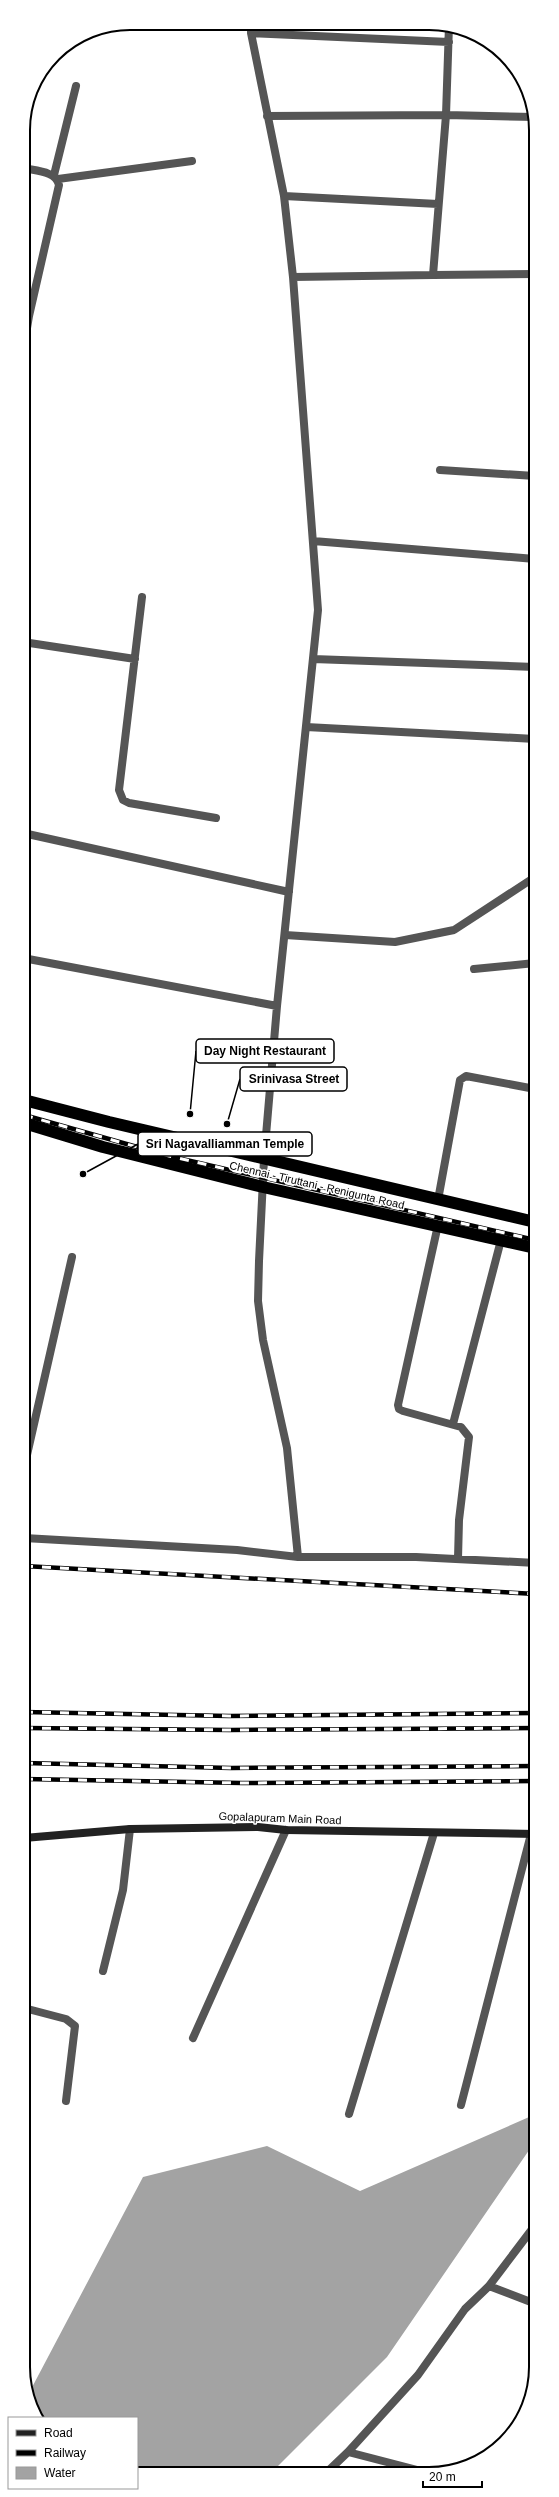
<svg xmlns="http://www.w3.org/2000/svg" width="559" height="2497" viewBox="0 0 559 2497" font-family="Helvetica,sans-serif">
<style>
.water{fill:#a3a3a3}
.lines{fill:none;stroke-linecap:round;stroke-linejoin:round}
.street{stroke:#555;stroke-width:8}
.secondary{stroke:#222;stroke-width:8}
.highway{stroke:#000;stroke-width:12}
.rail-casing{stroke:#000;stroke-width:4.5}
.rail{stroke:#fff;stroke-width:3;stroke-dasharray:9;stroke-linecap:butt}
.labels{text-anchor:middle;stroke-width:3;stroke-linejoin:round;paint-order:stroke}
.street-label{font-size:11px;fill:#000;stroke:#fff}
.rim{fill:none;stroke:#000;stroke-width:2}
.leader{fill:none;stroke:#000;stroke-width:1.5}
.callout-dot{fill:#000;stroke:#fff;stroke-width:1.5}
.callout{fill:#fff;stroke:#000;stroke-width:1.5}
.callout-label{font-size:12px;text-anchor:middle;font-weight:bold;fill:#000}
</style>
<rect width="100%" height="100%" fill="#fff"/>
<path class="water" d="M536,2114V2140L387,2357L272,2472H137V2418H41L29,2393L143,2177L267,2146L360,2191Z"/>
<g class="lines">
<path class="street" d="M251,24V33L284,196L293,277L318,610L277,1006L264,1159L259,1261L258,1301L263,1340L287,1448L298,1557
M251,33L449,42
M267,116L446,115L535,117
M23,168C36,171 56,171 59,185L29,316L23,352
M54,175L76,86
M58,179L192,161
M284,196L438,204
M433,275L535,274
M293,277L433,275L446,115L449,25
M440,470L535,476
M313,541L535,559
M142,597L119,790L123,800L129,803L216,818
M23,642L135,659
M313,659L535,667
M306,727L535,739
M23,833L289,892
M285,935L395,942L454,930L535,877
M23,958L277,1006
M474,969L535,963
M438,1200L460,1080L466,1076L535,1089
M438,1225L398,1405L399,1409L403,1411L461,1427L469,1437L459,1520L458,1559
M453,1424L501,1240
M24,1468L72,1257
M24,1538L237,1550L298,1557H416L536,1563
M103,1971L123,1890L130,1829
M24,2008L66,2019L75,2026L66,2101
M193,2038L286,1830
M461,2105L531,1834
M349,2114L434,1833
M489,2286L536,2304
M348,2452L418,2375L465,2309L489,2286L536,2224
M326,2473L348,2452L429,2473"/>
<path class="secondary" d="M24,1838L130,1829L258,1827L286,1830L536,1834"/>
<path class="highway" d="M24,1100L109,1122L535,1222
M24,1123L103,1147L263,1187L535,1248"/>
<defs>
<path id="rail" d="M24,1115L169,1156L535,1240
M24,1566L536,1594
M24,1712L229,1716L536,1713
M24,1728L230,1730L536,1728
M24,1763L231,1768L536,1766
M24,1779L242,1783L536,1781"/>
</defs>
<use href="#rail" class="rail-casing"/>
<use href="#rail" class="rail"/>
</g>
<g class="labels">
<g class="street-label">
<text transform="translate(317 1185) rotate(13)" y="4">Chennai - Tiruttani - Renigunta Road</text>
<text transform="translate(280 1818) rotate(2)" y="4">Gopalapuram Main Road</text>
</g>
</g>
<path d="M0 0H559V2497H0ZM130 30H429A100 100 0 0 1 529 130V2367A100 100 0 0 1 429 2467H130A100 100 0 0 1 30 2367V130A100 100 0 0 1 130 30Z" fill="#fff" fill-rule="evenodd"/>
<path class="rim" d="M130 30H429A100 100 0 0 1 529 130V2367A100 100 0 0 1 429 2467H130A100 100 0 0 1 30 2367V130A100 100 0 0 1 130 30Z"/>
<path class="leader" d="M190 1114L196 1051M227 1124L240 1079M83 1174L138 1144"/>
<g class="callout-dot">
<circle cx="190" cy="1114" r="4"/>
<circle cx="227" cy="1124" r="4"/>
<circle cx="83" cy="1174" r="4"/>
</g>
<g class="callout">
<rect x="196" y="1039" width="138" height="24" rx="4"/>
<rect x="240" y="1067" width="107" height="24" rx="4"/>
<rect x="138" y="1132" width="174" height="24" rx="4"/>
</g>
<g class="callout-label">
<text x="265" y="1055">Day Night Restaurant</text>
<text x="294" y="1083">Srinivasa Street</text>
<text x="225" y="1148">Sri Nagavalliamman Temple</text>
</g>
<rect x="8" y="2417" width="130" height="72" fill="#ffffff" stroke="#999999"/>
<rect x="16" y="2430" width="20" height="6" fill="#222222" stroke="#999999"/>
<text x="44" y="2437" font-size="12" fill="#000000">Road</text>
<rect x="16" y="2450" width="20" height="6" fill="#000000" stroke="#999999"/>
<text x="44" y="2457" font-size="12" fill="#000000">Railway</text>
<rect x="16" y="2467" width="20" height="12" fill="#a3a3a3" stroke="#999999"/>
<text x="44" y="2477" font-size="12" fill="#000000">Water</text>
<path d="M423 2481v6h59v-6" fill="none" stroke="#000000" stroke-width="2"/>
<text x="429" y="2481" font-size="12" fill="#000000" stroke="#ffffff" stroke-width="3" paint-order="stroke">20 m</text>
</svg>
